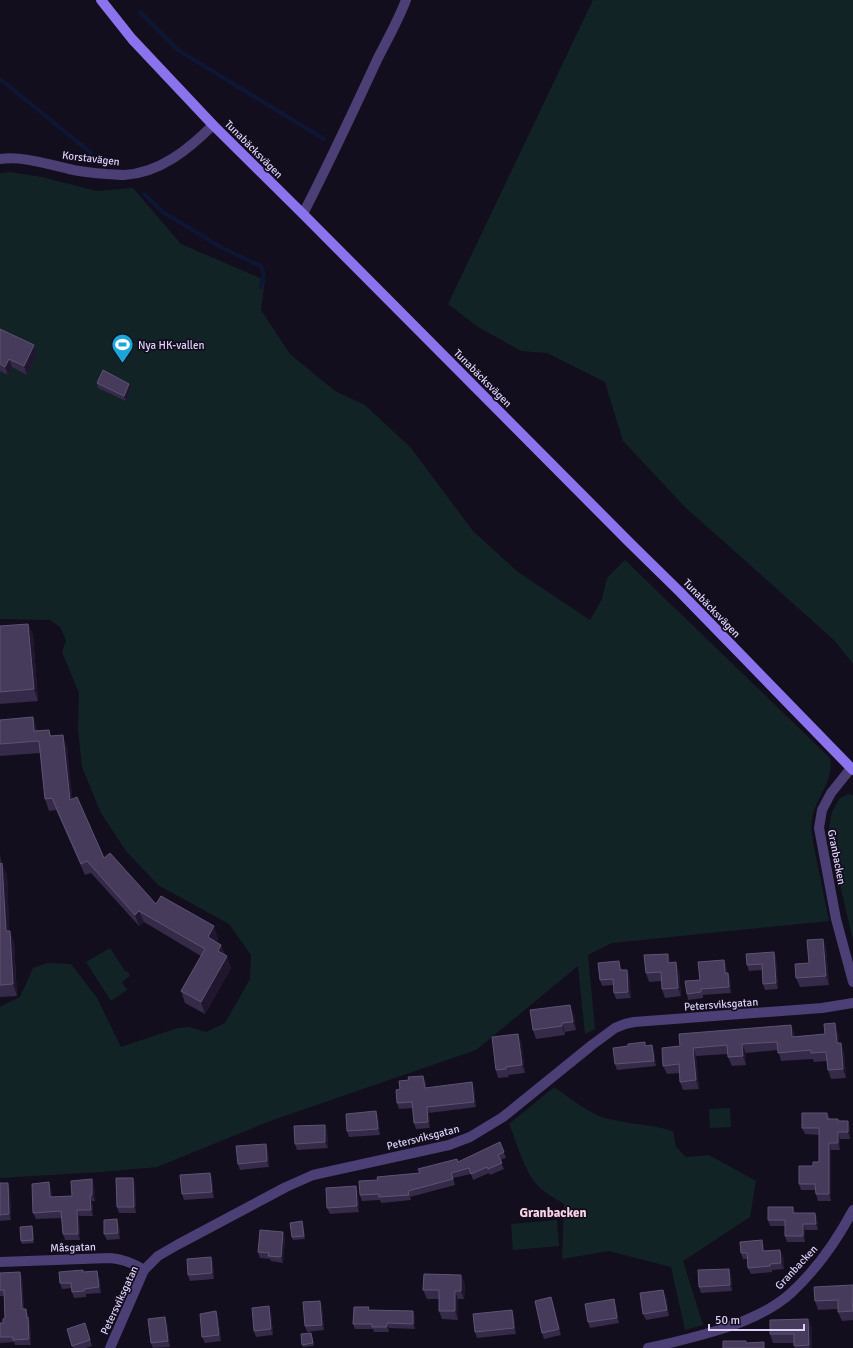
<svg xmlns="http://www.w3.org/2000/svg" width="853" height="1348" viewBox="0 0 853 1348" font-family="Signika,sans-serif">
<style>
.green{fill:#122326}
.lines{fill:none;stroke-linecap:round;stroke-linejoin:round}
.stream{stroke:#0e1636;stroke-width:4}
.street{stroke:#4b3f76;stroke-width:10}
.secondary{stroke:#8b73ed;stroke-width:10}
.wall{fill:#352a48}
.shaded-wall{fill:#20172f}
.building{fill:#473b5b;stroke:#5e5374}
.labels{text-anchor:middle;stroke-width:3.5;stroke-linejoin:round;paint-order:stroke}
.street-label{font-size:11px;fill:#dcd0f9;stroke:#130e1d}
.poi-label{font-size:11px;fill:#dcd0f9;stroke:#130e1d;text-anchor:start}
.quarter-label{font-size:13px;font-weight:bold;fill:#f9d2e4;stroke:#130e1d}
</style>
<rect width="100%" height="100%" fill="#130e1d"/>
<path class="green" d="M593,0H853V664L835,641L685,507L623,441L605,382L547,353L521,351L478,327L448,304Z
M10,172L42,177L97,191L133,188L181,244L265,280L261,310L290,354L335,391L365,405L411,448L473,531L518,572L590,620L602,599L607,578L625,560L830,758C834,783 816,796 812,819C810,832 814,847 817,861C821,881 825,901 829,921L612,943L588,955L595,1029L585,1034L578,966L476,1050L270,1121L157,1167L101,1172L0,1178V1008L1,1006L20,997L33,968L48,963L71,964L97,998L121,1047L178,1028L190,1027L206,1032L225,1023L250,979L251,955L229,924L158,885L126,851L101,813L82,767L78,729L79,693L62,652L66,641L61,628L50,620L0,619V173Z
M848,794L853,795V940L831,847L829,827L832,812L839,799Z
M110,948L125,971L128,972L130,976L122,982L127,990L111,1001L86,962Z
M554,1087C567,1096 590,1114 605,1118C627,1124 650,1124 673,1131L676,1147L686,1157L709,1155L756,1181L750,1217L683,1261L703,1325L685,1330L671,1267L609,1251L562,1259L564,1204C555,1198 546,1194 538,1186C524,1171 517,1143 509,1124Z
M730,1108L731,1127L710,1128L709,1109Z
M557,1220L559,1246L513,1250L511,1224Z"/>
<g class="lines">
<path class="stream" d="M140,12L178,50L324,139
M0,79L91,153
M144,194L163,212L222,248L261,266L264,274L261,287"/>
<path class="street" d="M0,159C23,156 47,164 69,169C81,172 93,173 106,174C112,174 118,175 124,175C160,173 189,149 213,125
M303,214C329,163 353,112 377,60C387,40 398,21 406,0
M851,768L831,793L822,810L819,828L836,919L853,982
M0,1262L110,1258C123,1259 133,1263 144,1270
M110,1348L144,1270L158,1256L177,1245L286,1187L313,1175L449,1145L470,1137L503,1117L592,1045L615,1028L625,1024L634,1022L822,1008L853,1003
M648,1348C693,1338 757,1324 791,1293C816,1270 837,1240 853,1210"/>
<path class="secondary" d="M101,0L132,39L213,125L303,214L630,543L680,592L853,770"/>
</g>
<path class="wall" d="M0,329L37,354L27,375L12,367L8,375L0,371Z
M97,383L131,389L126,401L98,388Z
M28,624L33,635L38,701L0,704V626Z
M33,717L37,731L49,730L51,736L67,746L72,799L104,858L156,904L218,938L216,942L221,945L225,955L231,968L205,1014L185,1003L181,991L201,956L144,922L139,926L91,873L85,875L56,810L49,811L45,799L40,753L0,756V720Z
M0,853L1,864L7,875L9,931L14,942L17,996L0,997Z
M823,939L826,948L829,985L800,987L796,978L809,963Z
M774,952L776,958L778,989L765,990L763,984L762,970L749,971L747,965Z
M724,960L726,965L727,973H728L730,978L731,993L703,995V998L688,1000L687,994L700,980Z
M671,963L679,971L681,996L665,998L662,989V981L649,982L646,973Z
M621,967L622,970H627L629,976L631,998L616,999L614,993L613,985L602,986L600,980Z
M574,1014L576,1030L565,1032V1035L536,1039L533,1030Z
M838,1032L839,1043L844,1052L846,1078L831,1079L828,1070L827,1061L814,1062L813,1059L781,1061L778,1050L746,1053V1065L732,1066L728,1057V1054L696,1056L699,1089L683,1090L680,1082V1073L667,1074L663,1066L680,1046L795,1034V1037L825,1034Z
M521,1041L525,1073L508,1075L509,1077L498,1078L496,1070Z
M646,1046L654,1051L656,1066L617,1070L615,1064Z
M426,1082V1088H474L476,1107L429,1113L430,1128L416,1129L414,1123L413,1108L399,1109L397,1103L400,1089Z
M376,1111L378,1117L380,1135L349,1137L347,1131Z
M827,1113L830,1119L838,1121L850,1128V1139H840V1150H831V1201H818L816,1194L815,1190H801L799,1184L813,1166L819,1162V1135L805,1134L802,1128Z
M325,1125L327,1131L328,1148L297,1150L295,1144Z
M500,1142L506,1158L500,1160L504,1169L490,1175L489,1173L473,1180L471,1174L453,1178L455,1185L410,1197L411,1200L381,1203L380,1200L362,1201L360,1195L378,1180L420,1173L458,1162Z
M268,1150L269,1167L240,1170L238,1164Z
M210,1173L212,1179L214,1198L184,1200L182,1194Z
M133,1178L135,1183L136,1213H119L117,1207Z
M0,1183L10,1189L11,1220L0,1221Z
M94,1185L95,1201H92L93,1216H79L80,1240H65L63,1234L62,1218L36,1219L33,1213L51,1188L52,1197L72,1196Z
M356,1186L358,1192L359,1212L330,1214L327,1208Z
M793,1207L795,1213H815L817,1218L818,1230H805V1242H787L785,1236V1226H770L768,1220Z
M303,1224L305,1239L293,1240L292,1237Z
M119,1225L120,1239L107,1240L104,1234Z
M32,1226L33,1229L34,1243L22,1244L21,1241Z
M285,1238L283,1263L271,1261L270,1259L260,1258L258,1252Z
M764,1246V1251L783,1256L784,1269L772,1270V1272L751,1274L748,1268V1259H743L741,1253Z
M211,1257L213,1263L214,1279L190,1281L188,1275Z
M20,1272L22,1278L24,1309L28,1315V1318L30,1323L31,1345H15L14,1342L0,1343V1323H3L5,1318L4,1296H0V1273Z
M84,1272L99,1277L101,1293L86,1294V1297L74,1298L72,1292V1288L62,1289L60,1283Z
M731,1275L732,1291L701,1293L699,1287Z
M465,1283L464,1299H458V1320L442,1319L439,1311V1299H427L423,1290Z
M853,1285V1320L842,1321L838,1312V1309L818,1310L815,1301Z
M666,1296L669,1316L646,1320L643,1314Z
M551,1297L553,1303L561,1335L544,1339L542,1333Z
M614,1299L616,1305L619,1323L590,1328L588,1322Z
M322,1307L324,1330L307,1332L305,1326Z
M369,1310L415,1316V1329L389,1328V1332H374L373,1329H355L353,1324Z
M512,1310L514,1316L516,1334L477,1338L475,1332Z
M216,1311L218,1317L221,1341L205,1343L202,1337Z
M271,1312L273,1335L256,1337L254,1331Z
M808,1319L812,1328V1348H795L794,1343H773L770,1334Z
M167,1323L170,1347L153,1348L151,1343Z
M67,1329H87L92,1346L86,1348H73Z
M312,1336L314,1346L303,1347L302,1345Z"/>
<path class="shaded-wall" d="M34,345L37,354L27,375L24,366Z
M9,359L12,367L8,375L5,367Z
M129,384L131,389L126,401L124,396Z
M28,624L33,635L38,701L34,689Z
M33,717L37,729L38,741L34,731Z
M63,735L67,746L74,812L70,800Z
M2,863L7,875L10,943L6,931Z
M139,911L144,922L139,926L135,915Z
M214,926L218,938L212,949L208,937Z
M10,931L14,942L17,996L13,984Z
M823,939L826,948L829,985L826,976Z
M221,945L225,956L218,951Z
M774,952L776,958L778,989L776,983Z
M668,954L671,962L668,963Z
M227,956L231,968L205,1014L201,1002Z
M724,960L726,965L727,978L725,973Z
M619,961L621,967L622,976L620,970Z
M676,962L679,971L681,996L678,988Z
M627,970L629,976L631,998L628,992Z
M728,973L730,978L731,993L729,987Z
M570,1005L574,1014L576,1030L573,1022Z
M562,1023L565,1032V1035L562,1026Z
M835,1023L838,1032L840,1052L837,1043Z
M791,1025L795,1034V1046L792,1037Z
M518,1034L521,1041L525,1073L522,1065Z
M841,1043L844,1052L846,1078L843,1069Z
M742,1044L746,1053V1065L743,1056Z
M652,1045L654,1051L656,1066L654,1061Z
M693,1048L696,1056L699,1089L696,1080Z
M423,1076L426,1082L427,1094L425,1088Z
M472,1082L474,1088L476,1107L474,1102Z
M427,1107L429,1113L430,1128L428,1122Z
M376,1111L378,1117L380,1135L378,1129Z
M848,1121L850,1128V1139L848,1132Z
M325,1125L327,1131L328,1148L325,1142Z
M838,1132L840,1139V1150L838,1143Z
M829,1143L831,1150V1201L829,1194Z
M266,1144L268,1150L269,1167L267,1161Z
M210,1173L212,1179L214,1198L212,1192Z
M133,1178L135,1183L136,1213L134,1207Z
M92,1179L94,1185L95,1201L92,1195Z
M49,1182L51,1188L52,1203L50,1197Z
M8,1183L10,1189L11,1220L9,1214Z
M356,1186L358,1192L359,1212L357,1206Z
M90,1195L92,1201L93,1216L91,1210Z
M793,1207L795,1212V1219L793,1213Z
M77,1210L79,1216L80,1240L78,1234Z
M815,1213L817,1218L818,1230L816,1224Z
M117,1219L119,1225L120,1239L118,1233Z
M302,1221L303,1224L305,1239L304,1236Z
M803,1224L805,1230V1242L803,1236Z
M32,1226L33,1229L34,1243L33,1240Z
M283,1232L285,1238L283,1263L281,1257Z
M762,1240L764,1246L765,1257L763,1251Z
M780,1250L783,1256L784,1269L781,1263Z
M211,1257L213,1263L214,1279L212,1273Z
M729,1269L731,1275L732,1291L730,1285Z
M97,1271L99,1277L101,1293L99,1287Z
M20,1272L22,1278L24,1315L22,1309Z
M461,1275L465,1283L464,1299L461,1291Z
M663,1290L666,1296L669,1316L667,1310Z
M455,1291L458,1299V1320L455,1311Z
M551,1297L553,1303L561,1335L559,1329Z
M614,1299L616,1305L619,1323L617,1318Z
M320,1301L322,1307L324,1330L322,1325Z
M269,1306L271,1312L273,1335L271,1329Z
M26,1309L30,1323L31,1345L29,1339Z
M512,1310L514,1316L516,1334L514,1328Z
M216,1311L218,1317L221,1341L219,1335Z
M413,1311L415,1316V1329L413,1324Z
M165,1317L167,1323L170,1347L168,1341Z
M808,1319L812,1328V1348H810L809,1345Z
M387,1323L389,1328V1332L387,1327Z"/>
<path class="building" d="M0,329L34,345L24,366L9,359L5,367L0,364Z
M103,370L129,384L124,396L97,383Z
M28,624L34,689L0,692V626Z
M33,717L34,731L49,730L50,736L63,735L70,800L77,797L104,858L110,853L156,904L161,896L214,926L208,937L221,945L218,951L227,956L201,1002L181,991L205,949L139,911L135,915L87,861L81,864L52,798L45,799L39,741L0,744V720Z
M2,863L6,931H10L13,984L0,985V864Z
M823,939L826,976L796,978L795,964L809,963L807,940Z
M774,952L776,983L763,984L762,964L747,965L746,954Z
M668,954V963L676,962L678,988L662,989L661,972L646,973L644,955Z
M724,960L725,973H728L729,987L701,989V992L687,994L685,981L700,980L698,962Z
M619,961L620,970H627L628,992L614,993L613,979L600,980L598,963Z
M570,1005L573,1022L562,1023V1026L533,1030L530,1010Z
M835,1023L837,1043H841L843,1069L828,1070L826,1052L811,1053V1050L778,1053L777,1042L742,1044L743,1056L728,1057L727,1045L693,1048L696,1080L680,1082L679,1064L663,1066L662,1048L680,1046L679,1034L791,1025L792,1037L825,1034L824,1024Z
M518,1034L522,1065L506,1067V1069L496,1070L492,1037Z
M645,1042V1046L652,1045L654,1061L615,1064L613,1048L628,1046V1044Z
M423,1076L425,1088L472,1082L474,1102L427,1107L428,1122L414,1123L412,1102L397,1103L396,1090L400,1089L399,1081L409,1080L408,1077Z
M376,1111L378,1129L347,1131L346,1114Z
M802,1113H827V1119H838V1121H848V1132H838V1143H829V1194H816L815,1184H799V1166H813V1162H819V1128H802Z
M325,1125V1142L295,1144L294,1126Z
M500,1142L504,1152L498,1155L502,1163L488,1169L487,1167L471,1174L469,1168L451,1173L453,1179L408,1191L409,1195L379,1197V1194L360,1195L359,1181L378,1180L377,1177L420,1173L418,1169L457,1159L458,1162Z
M266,1144L267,1161L238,1164L236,1146Z
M210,1173L212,1192L182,1194L180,1175Z
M116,1178H133L134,1207H117Z
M92,1179V1195H90L91,1210H77L78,1234H63L61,1211L33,1213L32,1184L49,1182L50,1197L72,1196L71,1181Z
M0,1183H8L9,1214L0,1215Z
M356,1186L357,1206L327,1208L326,1188Z
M768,1207H793V1213H815L816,1224H803V1236H785V1220H768Z
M117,1219L118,1233L104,1234V1220Z
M302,1221L304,1236L292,1237L290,1223Z
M32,1226L33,1240L21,1241L20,1227Z
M260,1230L283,1232L281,1257L268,1256L269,1253L258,1252Z
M762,1240L763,1251L780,1250L781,1263L770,1264V1266L748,1268L747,1253H741L740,1242Z
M211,1257L212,1273L188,1275L187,1259Z
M729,1269L730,1285L699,1287L698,1270Z
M83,1270V1272L97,1271L99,1287L84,1289V1291L72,1292L71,1283H60L59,1272Z
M20,1272L22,1309H26L27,1318L28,1317L29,1339L13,1340V1337H0V1323H3V1319L5,1318L4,1290H0V1273Z
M424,1274L461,1275V1291H455V1311H439V1290H423Z
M853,1285V1299H852L853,1311L838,1312V1300L815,1301L814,1287Z
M663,1290L667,1310L643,1314L640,1293Z
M551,1297L559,1329L542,1333L535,1301Z
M614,1299L617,1318L588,1322L585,1304Z
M320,1301L322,1325L305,1326L303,1302Z
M269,1306L271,1329L254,1331L252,1308Z
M354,1307H369L368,1310L413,1311V1324L387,1323V1327H372V1324H353Z
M512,1310L514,1328L475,1332L473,1314Z
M216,1311L219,1335L202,1337L200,1314Z
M165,1317L168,1341L151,1343L148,1319Z
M808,1319L809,1345L794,1346V1334H770V1320Z
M85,1323L90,1340L72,1346L67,1329Z
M311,1333L313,1343L302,1345L301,1334Z
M723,1341H746V1343L764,1342V1348H723Z"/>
<defs>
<symbol id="stadium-pin" viewBox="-11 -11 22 30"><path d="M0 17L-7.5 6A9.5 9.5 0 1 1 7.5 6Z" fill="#1ba5da" stroke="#130e1d"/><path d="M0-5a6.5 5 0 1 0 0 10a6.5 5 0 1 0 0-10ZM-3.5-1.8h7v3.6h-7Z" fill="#fff"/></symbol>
</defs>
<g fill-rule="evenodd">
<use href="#stadium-pin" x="110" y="332" width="25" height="34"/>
</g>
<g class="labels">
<g class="street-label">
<text transform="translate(254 149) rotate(45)" y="4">Tunabäcksvägen</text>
<text transform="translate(91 158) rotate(7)" y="4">Korstavägen</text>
<text transform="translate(483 378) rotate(45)" y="4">Tunabäcksvägen</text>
<text transform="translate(712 608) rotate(46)" y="4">Tunabäcksvägen</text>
<text transform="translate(837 857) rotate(79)" y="4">Granbacken</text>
<text transform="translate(721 1004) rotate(-4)" y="4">Petersviksgatan</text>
<text transform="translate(423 1137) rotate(-14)" y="4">Petersviksgatan</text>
<text transform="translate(73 1247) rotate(-2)" y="4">Måsgatan</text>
<text transform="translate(796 1267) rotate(-47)" y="4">Granbacken</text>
<text transform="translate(119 1300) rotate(-65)" y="4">Petersviksgatan</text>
</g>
<g class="poi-label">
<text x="138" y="349">Nya HK-vallen</text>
</g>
<g class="quarter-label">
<text x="553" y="1217">Granbacken</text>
</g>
</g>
<path d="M709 1324v6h95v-6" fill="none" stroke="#dcd0f9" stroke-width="2"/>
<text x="715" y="1324" font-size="12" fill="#dcd0f9" stroke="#130e1d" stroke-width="3" paint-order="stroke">50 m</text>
</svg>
